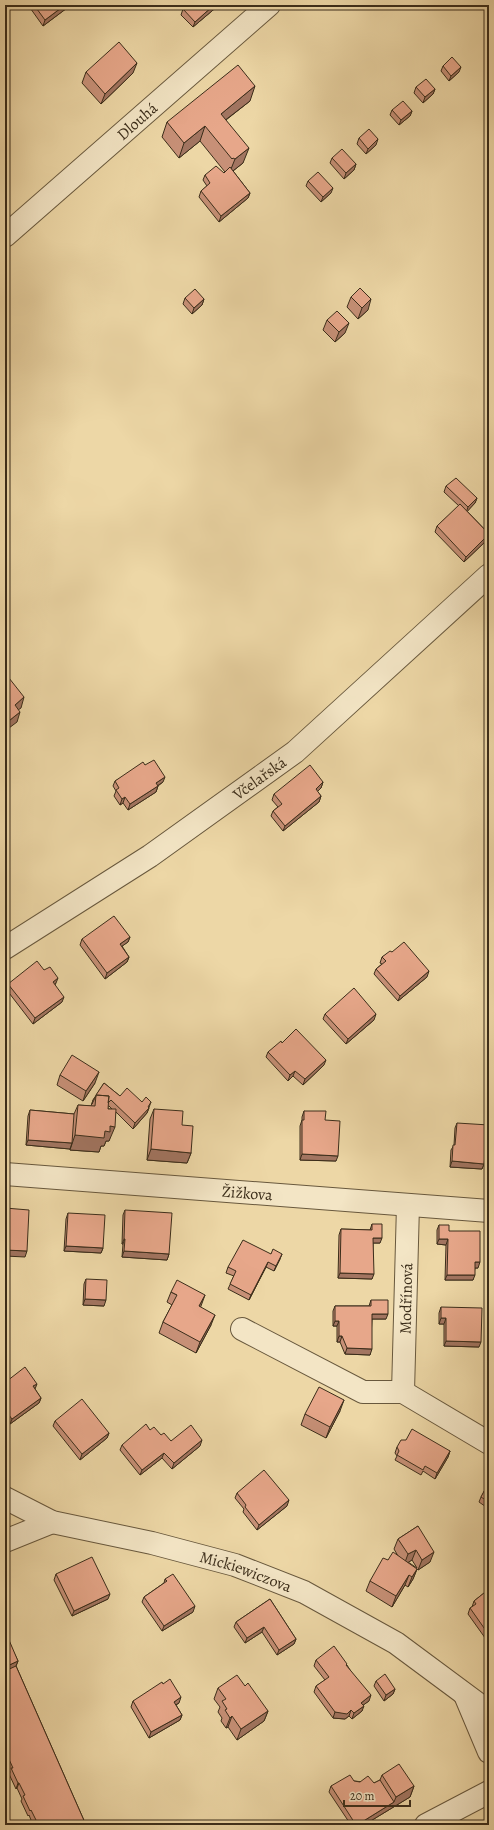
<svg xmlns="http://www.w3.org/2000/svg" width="494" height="1830" viewBox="0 0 494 1830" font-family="Alegreya,serif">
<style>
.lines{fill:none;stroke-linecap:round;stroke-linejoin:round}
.minor-casing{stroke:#68583d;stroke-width:24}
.minor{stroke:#f3e5c5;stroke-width:22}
.wall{fill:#c79077;stroke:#3b2d1a;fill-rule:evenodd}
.shaded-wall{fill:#a27561;stroke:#3b2d1a}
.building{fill:#e7a78a;stroke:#3b2d1a}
.labels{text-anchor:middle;stroke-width:3;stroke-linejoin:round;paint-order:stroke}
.street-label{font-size:16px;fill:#3b2d1a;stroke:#f3e5c5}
</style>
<rect width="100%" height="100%" fill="#edd7a6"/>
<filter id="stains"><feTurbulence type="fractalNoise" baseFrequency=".005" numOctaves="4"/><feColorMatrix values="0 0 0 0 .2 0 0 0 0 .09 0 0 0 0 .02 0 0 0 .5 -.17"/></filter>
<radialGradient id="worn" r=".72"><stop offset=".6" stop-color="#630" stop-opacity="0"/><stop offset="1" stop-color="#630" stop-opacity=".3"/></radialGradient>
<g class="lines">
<defs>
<g id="minor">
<path id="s1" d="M5,236L269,5"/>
<path id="s2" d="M5,948L150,856L295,752L489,575"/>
<path id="s3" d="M5,1174L489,1211"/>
<path id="s4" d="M242,1329L363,1392H403L408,1205"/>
<path d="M403,1392L489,1443"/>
<path id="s5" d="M5,1498L52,1522L152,1543L235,1565L304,1592L396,1643L489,1712"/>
<path d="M5,1541L52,1522"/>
<path d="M465,1695L489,1752"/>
<path d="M426,1825L489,1792"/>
</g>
</defs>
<use href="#minor" class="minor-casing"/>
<use href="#minor" class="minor"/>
</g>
<path class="wall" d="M28,5H68L67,8L43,26Z
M188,5H219L193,27L181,15L183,9Z
M443,66L459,72L449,81L441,71Z
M86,72L133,73L101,104L82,83Z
M416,87L435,89L433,94L423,103L414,93Z
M250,101L226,120L243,163L233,171L250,193L248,198L219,222L199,197L201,191L207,186L203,180L205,175L224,173L225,172L200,141L179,158L162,137L167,122Z
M392,110L412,111L410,116L399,125L390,115Z
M359,138L376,145L366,154L357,144Z
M332,158L356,164L354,170L344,179L330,163Z
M308,181L331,193L321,202L306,186Z
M351,297L368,310L358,319L347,307Z
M185,298L204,299L202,305L192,314L183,304Z
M327,320L345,333L335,342L323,330Z
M446,486L477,498L475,503L467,511L489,534L487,540L464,562L435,532L437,526L459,506L444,492Z
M145,765L163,782L158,786L156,792L128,810L123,803L120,805L114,796L116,791L113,786L115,781Z
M323,782L321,788L317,791L321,796L319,802L283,831L271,816L273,811L278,807L272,800L274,794Z
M130,937L128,942L122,946L129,957L127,962L105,979L80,945L82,939Z
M392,952L427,977L398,1001L374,974L376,969L382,964L380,963L382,957Z
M44,970L56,983L55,985L62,1002L33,1024L6,989L8,984Z
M325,1014L374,1020L346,1044L323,1019Z
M282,1043L324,1065L303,1085L293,1076L288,1081L266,1057L268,1052Z
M60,1075L95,1083L83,1101L57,1085Z
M104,1083L120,1096L149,1108L147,1113L133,1129L116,1112L109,1141H106L104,1146H101L99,1152L70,1150V1149L26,1145L28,1116L30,1110L74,1114L78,1105L91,1106L93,1100ZM108,1106H109L112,1109H108Z
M154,1109L182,1125L191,1153L187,1163L147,1160L150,1119Z
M304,1111L325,1120L336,1161L300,1160V1126L302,1120V1117Z
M457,1123L487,1149L485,1155L484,1164L482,1169L450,1167L451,1150L454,1145L455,1128Z
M125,1210L169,1254L167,1260L122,1257L123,1244H122L123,1215Z
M68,1213L103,1248L101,1253L64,1251L66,1219Z
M372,1224L380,1243H373L372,1279L338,1278L339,1235L341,1229L370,1230Z
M439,1225L449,1231L478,1268H475L473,1280H445L446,1245L437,1244V1230Z
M280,1259L274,1271L266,1267L249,1300L228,1289L234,1276L226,1273L228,1267Z
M86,1279L104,1306L83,1305L84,1284Z
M171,1292L201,1307L211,1325L196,1353L159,1333L163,1322L172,1305L167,1302Z
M371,1300L386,1319H372L370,1355L345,1354L340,1342H337V1326H333V1311L335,1306H369Z
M441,1307L479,1347L444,1346V1324H439V1313Z
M5,1378L7,1381L35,1389L41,1398L39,1403L10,1424L5,1418Z
M340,1411L326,1438L301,1425L305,1414Z
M55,1421L109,1433L107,1438L80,1460L53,1426Z
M150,1430L171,1441L200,1446L172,1469L162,1458L140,1475L120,1450L122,1445Z
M397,1447L450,1451L448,1457L435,1479L423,1471L421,1475L395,1460L397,1456L395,1453Z
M489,1482V1509L479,1502L481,1497Z
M237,1493L287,1506L257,1530L243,1512L244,1509L235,1498Z
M418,1526L430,1562L418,1570L417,1569L413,1579L408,1587L405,1585L392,1607L366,1591L370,1581L388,1560L398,1556L394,1549L398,1539ZM412,1560L417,1568L408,1562Z
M56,1574L108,1599L72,1616L54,1580Z
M165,1579L193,1612L162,1631L142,1602L144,1597L164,1583Z
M489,1589V1641L488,1642L468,1614L470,1608L472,1607L474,1601Z
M270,1599L296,1639L294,1644L277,1655L262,1632L245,1643L234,1627L236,1622Z
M5,1634L18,1661L16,1666L86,1825H33L29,1815L28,1816L21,1801L22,1799L17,1788L16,1789L9,1774L10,1772L5,1761Z
M316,1660L347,1665L369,1701L363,1705L362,1711L352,1719L349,1716L345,1719L333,1718L314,1692L316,1686L325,1680L314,1666Z
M376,1681L395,1689L393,1694L384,1701L374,1686Z
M245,1686L268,1711L264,1721L237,1740L228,1727L226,1728L221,1721L222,1718L218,1712L220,1707L214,1699L218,1688Z
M133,1701L179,1703L176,1705L182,1715L180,1720L149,1738L131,1707Z
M382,1775L414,1786L410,1797L364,1825H351L329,1792L331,1786L354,1781L374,1783L380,1780Z"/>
<path class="shaded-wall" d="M65,5H68L67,8L43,26L45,20Z
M214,5H219L193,27L195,22Z
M137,63L133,73L101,104L105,94Z
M461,67L459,72L449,81L451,76Z
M255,86L250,101L215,128L221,114Z
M435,89L433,94L423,103L425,97Z
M412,111L410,116L399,125L401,120Z
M205,126L200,141L179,158L184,143Z
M378,139L376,145L366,154L368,149Z
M249,148L243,163L229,174L235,159Z
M356,164L354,170L344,179L346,173Z
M333,188L331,193L321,202L323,197Z
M250,193L248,198L219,222L221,216Z
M204,299L202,305L192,314L194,308Z
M371,299L368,310L358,319L362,308Z
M349,323L345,333L335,342L339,332Z
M477,498L475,503L466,513L468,507Z
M489,534L487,540L464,562L466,557Z
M24,697L21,708L11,715L15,705Z
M20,712L17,722L5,731V724Z
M165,777L163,782L154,788L156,783Z
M323,782L321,788L314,795L316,789Z
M158,786L156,792L128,810L130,804Z
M321,796L319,802L283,831L285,826Z
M125,797L123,803L120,805L122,799Z
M130,937L128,942L118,949L120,944Z
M129,957L127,962L105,979L107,973Z
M429,971L427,977L398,1001L400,996Z
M58,978L56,983L51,987L53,982Z
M64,997L62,1002L33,1024L35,1018Z
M376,1014L374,1020L346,1044L348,1039Z
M326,1060L324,1065L303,1085L305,1079Z
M295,1071L293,1076L288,1081L290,1075Z
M99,1072L95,1083L83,1101L86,1091Z
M151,1102L147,1113L133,1129L135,1123Z
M110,1126L115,1127L109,1141H106L104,1146H101L99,1152L70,1150L75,1135L105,1131Z
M28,1140L72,1143L70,1149L26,1145Z
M151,1149L191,1153L187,1163L147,1160Z
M302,1154L338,1156L336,1161L300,1160Z
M452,1161L484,1164L482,1169L450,1167Z
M373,1238H382L380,1243H371Z
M124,1239H125L123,1244H122Z
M439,1239H448L446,1245L437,1244Z
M66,1246L103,1248L101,1253L64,1251Z
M5,1250L27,1251L25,1257L5,1256Z
M124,1251L169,1254L167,1260L122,1257Z
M282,1254L280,1259L274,1271L276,1266Z
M268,1262L266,1267L249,1300L251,1295Z
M475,1262H480L478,1268H473Z
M340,1273L374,1274L372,1279L338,1278Z
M447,1275H475L473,1280H445Z
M205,1295L201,1306L196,1317L199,1306Z
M85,1299L106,1300L104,1306L83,1305Z
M372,1314H388L386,1319H370Z
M215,1315L211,1325L196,1353L200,1342Z
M441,1318H446L444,1324H439Z
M335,1321H339L337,1326H333Z
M339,1336H342L340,1342H337Z
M446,1341L481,1342L479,1347L444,1346Z
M347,1348L372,1349L370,1355L345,1354Z
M37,1384L35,1389L33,1386Z
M41,1398L39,1403L10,1424L12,1419Z
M344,1400L340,1411L326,1438L330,1427Z
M109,1433L107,1438L80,1460L82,1454Z
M202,1440L200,1446L172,1469L174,1463Z
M450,1451L448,1457L435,1479L437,1473Z
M164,1453L162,1458L140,1475L142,1470Z
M289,1500L287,1506L257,1530L259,1525Z
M416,1550L412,1560L404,1565L408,1554Z
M434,1552L430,1562L418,1570L422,1560Z
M417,1569L413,1579L408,1587L412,1577Z
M409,1575L405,1585L392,1607L396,1596Z
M110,1594L108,1599L72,1616L74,1611Z
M195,1606L193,1612L162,1631L164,1626Z
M264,1627L262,1632L245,1643L247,1638Z
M296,1639L294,1644L277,1655L279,1650Z
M18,1661L14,1671L5,1676V1667Z
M395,1689L393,1694L384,1701L386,1695Z
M371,1695L369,1701L359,1708L361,1703Z
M181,1697L179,1703L172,1707L174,1702Z
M364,1706L362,1711L352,1719L354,1713Z
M351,1710L349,1716L345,1719L333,1718L335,1712Z
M268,1711L264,1721L237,1740L241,1729Z
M182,1715L180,1720L149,1738L151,1732Z
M232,1716L228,1727L226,1728L230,1718Z
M18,1783H19L17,1788L16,1789Z
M414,1786L410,1797L364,1825H357L394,1802L396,1797Z"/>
<path class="building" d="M34,5H65L45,20Z
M188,5H214L195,22L183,9Z
M119,42L137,63L105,94L86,72Z
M452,57L461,67L451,76L443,66Z
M238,65L255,86L221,114L249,148L235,159L233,158L232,159L205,126L184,143L167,122Z
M426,79L435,89L425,97L416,87Z
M403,101L412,111L401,120L392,110Z
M369,129L378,139L368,149L359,138Z
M342,149L356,164L346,173L332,158Z
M216,166L224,173L230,167L250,193L221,216L201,191L210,183L205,175Z
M318,172L333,188L323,197L308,181Z
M360,288L371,299L362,308L351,297Z
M195,289L204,299L194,308L185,298Z
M337,311L349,323L339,332L327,320Z
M456,478L477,498L468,507L446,486Z
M460,504L489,534L466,557L437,526Z
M9,678L24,697L15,705L20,712L5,724V681Z
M154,760L165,777L156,783L158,786L130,804L125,797L122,799L116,790L119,788L115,781L143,762L145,765Z
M310,765L323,782L316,789L321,796L285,826L273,811L282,804L274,794Z
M114,916L130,937L120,944L129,957L107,973L82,939Z
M404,942L429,971L400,996L376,969L386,961L382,957L390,951L392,952Z
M37,961L44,970L50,967L58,978L53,982L64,997L35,1018L8,984Z
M354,988L376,1014L348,1039L325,1014Z
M296,1029L326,1060L305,1079L295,1071L290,1075L268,1052L281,1041L282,1043Z
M72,1055L99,1072L86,1091L60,1075Z
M104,1083L120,1096L127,1088L142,1102L146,1097L151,1102L148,1107L149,1108L135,1123L111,1100L108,1103L109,1096L96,1095Z
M96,1095L109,1096L108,1109H116L115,1127L110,1126V1132L105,1131L104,1138L75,1135L78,1105L95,1106Z
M96,1096L92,1104L93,1100Z
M154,1109L183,1111L182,1125L193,1126L191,1153L151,1149Z
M30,1110L74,1114L72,1143L28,1140Z
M304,1111H326L325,1120L340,1121L338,1156L302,1154V1120H304Z
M457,1123L489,1125L487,1149H486L484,1164L452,1161L453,1145H455Z
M5,1208L29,1210L27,1251L5,1250Z
M125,1210L172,1213L169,1254L124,1251L125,1239H124Z
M68,1213L105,1215L103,1248L66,1246Z
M372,1224H382V1238H373L374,1274L340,1273L341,1229L372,1230Z
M439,1225H449V1231H480V1262H475V1275H447L448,1239H439Z
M243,1240L271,1254L273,1249L282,1254L276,1266L268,1262L251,1295L230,1284L236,1271L228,1267Z
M86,1279L107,1280L106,1300L85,1299Z
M177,1280L205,1295L199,1306L215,1315L200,1342L163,1322L177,1295L171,1292Z
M371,1300H388V1314H372V1349L347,1348L342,1336H339V1321H335V1306H371Z
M441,1307L482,1308L481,1342L446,1341V1318H441Z
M25,1367L37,1384L33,1386L41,1398L12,1419L5,1410V1378L7,1381Z
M319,1387L344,1400L330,1427L305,1414Z
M82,1399L109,1433L82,1454L55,1421Z
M146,1424L150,1430L154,1427L161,1435L164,1433L171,1441L191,1425L202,1440L174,1463L164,1453L142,1470L122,1445Z
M412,1429L450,1451L437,1473L425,1466L423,1470L397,1455L399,1451L397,1447L401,1440H406Z
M264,1470L289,1500L259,1525L245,1507L246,1505L237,1493Z
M489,1482V1502L481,1497Z
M418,1526L434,1552L422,1560L416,1550L408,1554L398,1539Z
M393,1552L417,1569L412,1577L409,1575L396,1596L370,1581L383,1558L388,1560Z
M92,1557L110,1594L74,1611L56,1574Z
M173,1574L195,1606L164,1626L144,1597L167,1581L165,1579Z
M489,1589V1635L470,1608L476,1604L474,1601Z
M270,1599L296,1639L279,1650L264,1627L247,1638L236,1622Z
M6,1633L18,1661L5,1667V1634Z
M334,1646L347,1664L346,1665L371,1695L361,1703L364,1706L354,1713L351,1710L347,1714L335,1712L316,1686L329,1677L316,1660Z
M16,1666L86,1825H36L35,1823L37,1822L31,1810L30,1811L23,1796L25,1795L19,1783H18L11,1768H13L7,1755L6,1756L5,1754V1671Z
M385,1674L395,1689L386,1695L376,1681Z
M237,1675L245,1686L248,1683L268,1711L241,1729L232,1716L230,1718L225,1710L227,1709L222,1701L226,1699L218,1688Z
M170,1679L181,1697L174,1702L182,1715L151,1732L133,1701L162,1682L163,1684Z
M399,1764L414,1786L396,1797L382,1775Z
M350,1775L354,1781L360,1782L368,1776L374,1783L380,1780L394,1802L357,1825H356L331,1786Z"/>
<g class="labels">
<g class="street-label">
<text dy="6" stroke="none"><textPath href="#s1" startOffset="175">Dlouhá</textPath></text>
<text dy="6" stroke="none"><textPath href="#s2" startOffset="306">Včelařská</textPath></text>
<text dy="6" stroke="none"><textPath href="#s3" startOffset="243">Žižkova</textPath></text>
<text dy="6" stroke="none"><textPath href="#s4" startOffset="270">Modřínová</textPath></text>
<text dy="6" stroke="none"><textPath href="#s5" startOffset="253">Mickiewiczova</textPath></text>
</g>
</g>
<rect width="494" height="1830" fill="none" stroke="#edd7a6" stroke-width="20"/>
<rect x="6" y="6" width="482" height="1818" fill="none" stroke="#3b2d1a" stroke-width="2"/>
<rect x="10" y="10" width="474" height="1810" fill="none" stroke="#3b2d1a"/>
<path d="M344 1800v6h66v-6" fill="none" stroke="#3b2d1a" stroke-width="2"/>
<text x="350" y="1800" font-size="12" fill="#3b2d1a" stroke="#f3e5c5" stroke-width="3" paint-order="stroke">20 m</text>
<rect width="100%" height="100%" filter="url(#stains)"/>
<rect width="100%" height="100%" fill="url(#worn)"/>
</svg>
